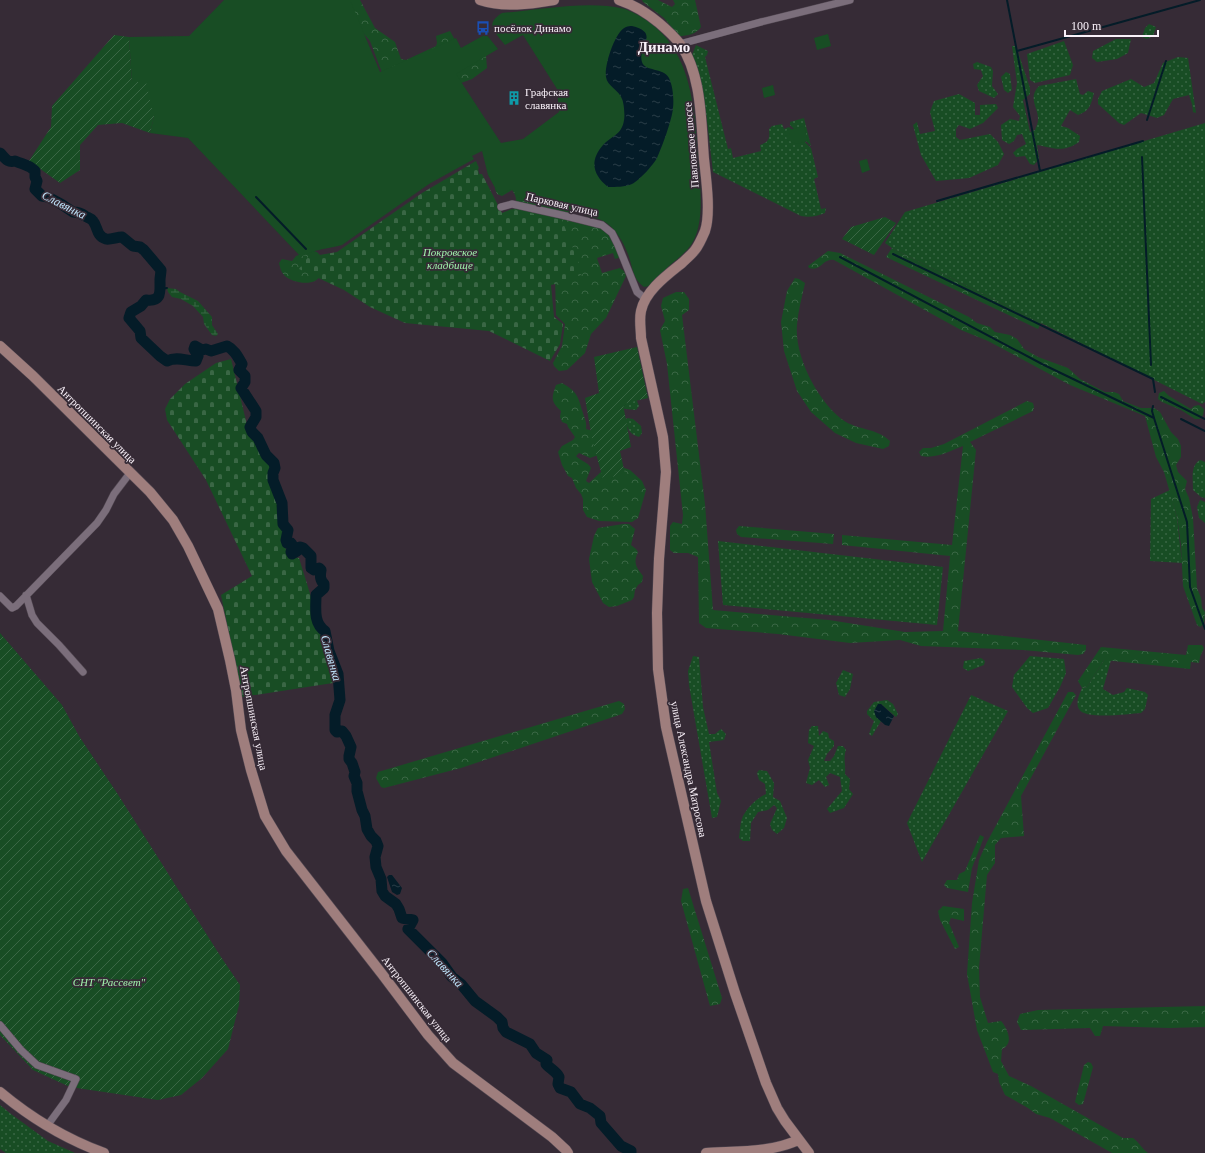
<svg xmlns="http://www.w3.org/2000/svg" width="1205" height="1153" viewBox="0 0 1205 1153" font-family="Georgia,serif">
<style>
.grass{fill:url(#grass-dots)}
.forest{fill:url(#forest-crowns)}
.wetland{fill:url(#wetland-marsh)}
.cemetery{fill:url(#cemetery-stones)}
.park{fill:#184d24}
.garden{fill:url(#garden-furrows)}
.water{fill:url(#water-ripples)}
.lines{fill:none;stroke-linecap:round;stroke-linejoin:round}
.stream{stroke:#041c28;stroke-width:2}
.river{stroke:#041c28;stroke-width:11}
.street-casing{stroke:#524852;stroke-width:8}
.secondary-casing{stroke:#524852;stroke-width:11}
.street{stroke:#7b6e7b;stroke-width:7}
.secondary{stroke:#9f7e7d;stroke-width:10}
.labels{text-anchor:middle;stroke-width:3.5;stroke-linejoin:round;paint-order:stroke}
.poi-label{font-size:11px;fill:#f9f1f9;stroke:#362b36;text-anchor:start}
.street-label{font-size:11px;fill:#f9f1f9;stroke:#362b36}
.park-label{font-size:11px;font-style:italic;fill:#a0f3ac;stroke:#362b36}
.water-label{font-size:12px;font-style:italic;fill:#bfe5fc;stroke:#362b36}
.district-label{font-size:15px;font-weight:bold;fill:#f9f1f9;stroke:#362b36}
</style>
<defs>
<pattern id="grass-dots" width="8" height="8" patternUnits="userSpaceOnUse"><rect width="8" height="8" fill="#184d24"/><path d="M2 2h.1M6 6h.1" fill="none" stroke="#3a6745" stroke-width="1.8" stroke-linecap="round"/></pattern>
<pattern id="forest-crowns" width="20" height="18" patternUnits="userSpaceOnUse"><rect width="20" height="18" fill="#184d24"/><path d="M2 6a3 3 0 1 1 6 0M12 15a3 3 0 1 1 6 0" fill="none" stroke="#3a6745"/></pattern>
<pattern id="wetland-marsh" width="20" height="14" patternUnits="userSpaceOnUse"><rect width="20" height="14" fill="#184d24"/><path d="M1 5h8M5 5V1M11 12h8M15 12V8" fill="none" stroke="#3a6745"/></pattern>
<pattern id="cemetery-stones" width="16" height="16" patternUnits="userSpaceOnUse"><rect width="16" height="16" fill="#184d24"/><path d="M2 7V4a2 2 0 0 1 4 0v3zM10 15v-3a2 2 0 0 1 4 0v3z" fill="#3a6745"/></pattern>
<pattern id="garden-furrows" width="10" height="10" patternUnits="userSpaceOnUse"><rect width="10" height="10" fill="#184d24"/><path d="M-1 1l2-2M0 10L10 0M9 11l2-2" fill="none" stroke="#3a6745"/></pattern>
<pattern id="water-ripples" width="26" height="14" patternUnits="userSpaceOnUse"><rect width="26" height="14" fill="#041c28"/><path d="M2 4q2-2 4 0t4 0M15 11q2-2 4 0t4 0" fill="none" stroke="#293d48"/></pattern>
</defs>
<rect width="100%" height="100%" fill="#362b36"/>
<path class="grass" d="M1149,24L1156,27L1153,36L1147,39L1142,37L1145,28Z
M1116,39H1131L1128,53L1117,59L1097,62L1092,58L1093,51Z
M1064,41L1073,65L1070,75L1035,83L1030,80L1027,54Z
M696,45L708,51L707,55L705,57L728,149L731,148L733,158L761,151L760,145C769,142 770,139 769,129L772,126L782,124L784,129L789,127L811,148L818,177L814,179L821,209L826,208L825,213C817,216 810,218 801,216L713,172C708,132 706,93 692,55Z
M1012,46H1016L1030,88V94L1023,100L1030,132L1035,130C1036,127 1038,123 1038,120C1039,109 1027,98 1039,86L1076,79L1080,94L1083,95L1088,91L1094,93C1091,104 1090,111 1078,115L1070,110L1061,126L1068,128L1080,136L1079,142C1063,153 1054,148 1037,145L1039,159L1034,165L1030,164L1025,156L1016,157L1013,153L1017,149L1026,144L1022,134L1017,135L1014,141L1009,144L1002,140L1001,125L1010,119L1019,121L1020,116L1013,107L1017,83Z
M1178,57L1188,58L1196,113L1193,112L1192,104L1189,95L1173,99L1164,115L1157,118L1141,113L1124,125L1119,123L1098,104V99L1102,91L1131,79L1144,87L1154,83L1163,63Z
M977,62L991,67L993,71L992,86L998,94L994,98L979,91L977,85L983,76L981,70L974,69L973,64Z
M1006,72L1010,74L1012,90L1008,93L1004,90L1001,77Z
M959,94L975,103V115H980V105L996,104L998,108L983,123L970,129L959,125L956,129V137L960,140L990,134L998,142L1004,154L998,165L969,178L936,181L921,155L913,125L917,122L920,134L935,131L930,112L934,101Z
M804,118L811,146L790,125V122Z
M1205,123V402L1202,404L892,248L885,243L905,212Z
M626,400L637,401L639,406L636,410L625,409L615,403Z
M627,418L633,419L641,426L642,433L639,437C629,434 629,430 625,421Z
M1200,460L1205,462V498L1201,497L1193,490C1193,479 1190,466 1200,460Z
M1170,490L1177,518L1182,563L1150,561L1151,499Z
M1200,500L1205,502V530V523L1199,518L1197,507Z
M718,541L943,567L937,625L723,605Z
M693,656L699,657L703,707L709,734H715L721,729L726,734L724,740L709,742L717,793L721,801L717,817L712,818L689,685L688,671Z
M1030,656L1064,659L1066,673L1060,687L1048,708L1033,713L1027,708L1012,687L1014,675Z
M981,658L985,661L984,665L968,671L963,668L964,661Z
M1104,660H1111L1103,689L1113,695L1124,692L1127,688L1145,692L1148,695L1145,709L1141,713C1129,714 1084,720 1079,709C1075,702 1080,694 1082,688L1087,687Z
M843,670L853,674L850,689L845,697L839,695L836,683Z
M971,695L1008,711L922,862L907,823Z
M887,700L893,704L898,714L896,717L881,704L876,717L881,721L872,736L869,734L874,721L867,714V711L874,702Z
M812,726H818L819,736L823,731L828,733L829,738L834,741V746L827,754L824,761H830L834,756L838,746H843L846,750C843,758 846,765 845,774L850,779L849,789L853,794L844,808L830,813L827,809L842,791L840,777L830,773L826,777L829,785L825,787L819,780L812,785L806,783L810,768L808,760L814,746L808,743L809,730Z
M759,770L767,771L774,783L773,797L780,801L787,818L784,828L777,834L772,830L770,824L777,808L774,805L768,810L758,812L751,823L750,841H743L739,838C740,832 740,822 743,816C748,807 757,798 766,794L765,784L759,780L757,773Z
M0,1105L11,1114L48,1141L75,1153H6L0,1149Z"/>
<path class="forest" d="M320,0H360L375,28L395,42L401,59L406,60L436,46L437,43L436,36L450,31L460,49L486,56L487,68L472,79L450,87L386,83L370,41L358,27Z
M642,0H658L672,7L675,4L673,0H695L701,27C696,34 688,36 679,36L664,18L643,2Z
M495,179L580,195L586,213L578,208L571,209L570,213L574,216L605,229L621,257L615,259L613,253L597,258L602,273L620,268L624,271L626,276L606,318L591,334L585,353L567,370L559,371L554,366L553,363L562,346L565,324L556,315L555,277L511,216C514,206 520,200 512,190L502,196L497,194L495,189Z
M892,248L1041,323L1038,329L886,257Z
M311,250L317,252L323,258L320,277C318,278 317,280 315,281C307,285 290,282 284,275C281,272 280,267 279,263L282,259L292,261L296,256Z
M828,251L840,253L969,317L977,323L990,327L995,332L1010,335L1017,339L1024,349L1038,357L1068,368L1080,379L1105,392H1114L1119,394L1123,401L1141,408H1154L1160,412L1171,432L1178,439L1181,446V457L1176,465L1178,472L1187,481L1185,489L1189,498L1193,518L1197,588L1201,598L1202,608L1205,612L1204,624L1200,627L1197,625L1183,586L1181,545L1177,517L1164,472L1156,457L1145,416L1070,385L988,341L961,330L834,260C822,258 822,272 809,268L808,266Z
M795,278L799,279L805,283C802,297 798,311 797,325C794,356 819,405 846,422C860,430 878,429 890,441L889,446L883,449L856,443L835,433L811,412L797,391L784,351L781,322L787,291Z
M676,292H684L689,299V310L682,315L705,504L713,610L829,620L905,632L943,631L950,556L842,545V535L952,545L963,446C949,451 937,459 921,456L919,452L923,448H931L944,444L1027,401L1033,403L1034,407L1033,411L970,442L976,450L958,631L1086,645V650L1083,654L1078,655L1023,650L921,646L900,640L850,643L778,634L706,628L699,623L698,557L688,553H674L670,550V526L673,522L682,524L683,515L667,364L660,330L665,321L661,306L663,298Z
M562,383C578,392 578,397 583,413C585,420 587,422 586,429L593,431L601,454L590,458L579,453L576,456C581,461 588,462 591,468L586,481L589,483L602,471L619,466L630,470L642,481L646,490L638,518L632,522L599,521L587,517L583,510V499L581,494L576,488L572,478L568,476L562,465L558,452L562,446L573,440L575,437L568,427L567,424L562,422L560,417L561,411C551,401 551,399 556,385Z
M1164,391L1169,396L1191,409L1194,406L1199,405L1204,409L1203,415L1200,419H1195L1181,410L1162,402L1158,399L1159,393Z
M623,524H629L635,529L631,545L636,549L638,552C633,563 636,567 643,576L642,582L638,585L635,590L634,597L632,600L617,606L609,607L603,603L592,582L589,559L594,536L598,528Z
M739,526L834,534L833,544L741,537L737,534L736,530Z
M1188,645H1202L1204,648L1200,657L1199,663L1191,662L1190,669L1104,660L1087,687L1082,688L1078,681L1101,647L1186,655Z
M1068,692H1073L1076,695L1021,796L1024,836L1001,838L995,845V863L987,875L979,968L980,997L988,1023L1001,1021C1006,1026 1012,1039 1007,1045C1006,1047 1004,1048 1002,1049L1001,1061L1009,1076L1031,1086L1123,1138H1133C1139,1142 1142,1149 1148,1153H1112L1050,1118L1036,1114L1028,1108L1005,1095L999,1082L998,1074L993,1072L977,1030L967,974L972,903L979,860L987,842Z
M619,701L624,704L625,709L622,714L461,768L384,788L381,787L376,778L378,772Z
M980,835L984,837L972,868L968,892L947,888L944,885L947,880H957L959,874L965,871Z
M688,888L722,998L720,1004L710,1006L681,901L683,889Z
M943,906L964,909V921L951,918L949,923L959,947L955,949L940,920L938,911Z
M1205,1006V1027L1169,1028L1103,1026L1100,1036H1095L1090,1028L1021,1030L1017,1022L1020,1014L1038,1010Z
M1088,1062L1091,1063L1093,1067L1083,1104L1079,1105L1075,1102L1084,1065Z"/>
<path class="wetland" d="M167,288L176,289L180,292L198,301L212,317V325L218,334L216,336L212,335L204,324L203,317L193,306L181,299L172,297L168,292Z"/>
<path class="cemetery" d="M476,161L479,168L478,169L479,174H482L502,213L512,209L562,220L583,274L564,282L551,285L554,317L563,324L560,344L550,361L489,331L405,323L370,307L344,290L299,269L308,257L337,252L422,193Z
M231,359L247,425L260,451L271,466V483L277,496L281,518L284,528L281,540L290,557L299,558L312,600L318,628L327,655L333,683L242,697L221,595L252,576L206,480L167,420L165,409L170,399L185,384L216,363Z"/>
<path class="park" d="M224,0H350L380,72L456,38L461,48L486,34L498,49L456,74L501,143L523,139L559,112L557,89L523,35L505,45C495,32 484,24 502,13C542,10 587,0 625,9C666,25 685,58 692,100C696,119 696,140 698,160C700,183 704,213 696,235C691,249 681,256 670,265C663,272 656,279 649,286L644,287C632,278 633,267 628,254C624,243 615,228 605,222C599,218 590,217 584,215V210L569,206L567,210L518,197L512,189L499,195L488,175L482,151L472,156L474,159L429,184L342,245C329,249 313,249 301,257L188,138L150,133L154,117L132,82L129,37L189,36Z
M828,34L831,46L817,50L814,38Z
M773,85L775,95L764,98L762,88Z
M804,126L808,141L797,144L787,140L785,131Z
M867,159L870,170L862,173L859,161Z"/>
<path class="garden" d="M114,35L129,37L132,82H146L154,117L150,133L122,123L98,125L80,145V170L60,183L29,161L51,127L52,106Z
M885,217L896,223L874,255L842,239L851,227Z
M637,347L648,398L623,404L631,447L620,451L625,474L603,479L592,439L585,398L599,393L594,357Z
M0,633L62,705L79,736L117,793L221,957L240,985L239,1005L228,1049L202,1078L181,1095L158,1100L70,1087L33,1070L0,1035Z"/>
<path class="water" d="M632,26C661,33 637,47 642,62C645,72 663,67 669,78C673,86 674,100 673,108C672,120 662,147 657,158C653,165 640,180 632,184C625,187 616,187 608,187C593,175 589,161 603,145C611,136 622,135 624,120C625,116 624,103 622,99C619,90 607,86 606,77C604,66 615,31 626,27C628,26 630,26 632,26Z
M878,704H881L894,716L889,726L885,725L876,717L874,711Z
M389,875H392L402,888L400,894L397,895L392,892L387,877Z"/>
<g class="lines">
<path class="stream" d="M1007,0L1040,171
M1017,51L1200,0
M1147,120L1166,61
M1142,157L1151,365
M256,197L306,249
M937,201L1143,141
M893,254L1153,379L1155,392
M840,257L1042,364L1154,418
M161,289L167,288
M1161,397L1205,419
M1153,406L1152,411L1154,418L1187,522L1190,587L1205,629
M1181,419L1205,431"/>
<path class="river" d="M0,153C5,158 7,163 15,161C24,165 28,164 35,171V177L37,181L35,189L42,196L48,197L61,204L73,212C78,212 81,213 85,216C88,218 91,218 93,221C98,227 96,236 106,239C110,240 117,237 122,237L133,246L140,247L144,250L161,270C161,273 160,277 160,280C160,292 162,302 146,300L141,306L131,312L129,318L140,331L141,338L160,356L167,361C177,356 186,361 196,361L198,356L194,349L195,346L202,350L206,349L211,351L227,346C235,350 238,357 242,364L239,370L245,376V382L241,388L256,411V417L250,427L252,432L258,438L266,455L274,463L275,468L273,473V480L282,503L283,524L288,530L286,540L287,543H291L293,546L291,552L292,554L297,551L298,548L300,547L303,548L311,556V568L314,570L319,568L321,570C320,576 320,580 324,584V588L316,595C316,608 313,623 325,631L329,651L338,674L340,700L335,715V730L337,732L342,731L346,736L351,747L349,756V759L352,763L355,772L354,776L357,783V791L362,810L365,816L367,829L371,836L376,841L378,846L375,857L376,867L381,879L382,891L385,896L396,904L399,909L402,918L413,920L408,929L442,963L452,977L461,984L475,1001L497,1017L502,1022L503,1028L506,1032L530,1044L536,1053L547,1060L546,1064C550,1069 556,1071 559,1077L558,1084L560,1088L571,1092L580,1104L590,1108L600,1116L601,1123L621,1146L631,1151V1153"/>
<defs>
<path id="street" d="M680,44L761,22L850,0
M501,207L512,204L566,216L602,225L612,233L618,245L637,292L646,299
M26,595L32,615L37,623L59,645L83,672
M0,596L12,608L16,606L97,523L106,510L114,494L130,473
M0,1025L21,1050L37,1065L76,1079L66,1100L47,1126"/>
<path id="secondary" d="M480,0C504,8 530,4 554,0
M619,0C634,5 647,13 659,23C666,29 674,36 680,44C702,74 701,123 704,159C706,178 711,213 705,231C702,238 699,245 695,250C691,255 686,259 682,263C667,275 645,291 641,311C639,320 641,329 641,338L663,437L666,472L659,559L657,613L658,669L666,727L706,901L735,993L766,1083L777,1108L785,1121L809,1153
M0,346L33,376L150,492L173,520L188,546L218,609L230,660L236,690L241,730L251,770L265,816L286,851L382,974L428,1035L453,1063L552,1137L566,1150L568,1153
M0,1092C31,1118 66,1139 104,1153
M706,1153C736,1151 771,1153 798,1140"/>
</defs>
<use href="#street" class="street-casing"/>
<use href="#secondary" class="secondary-casing"/>
<use href="#street" class="street"/>
<use href="#secondary" class="secondary"/>
</g>
<defs>
<symbol id="bus-bare" viewBox="-9 -9 18 18"><path d="M-5-6H5V4H4V6H2V4H-2V6H-4V4H-5ZM-3.5-4V0h7V-4ZM-3.5 1.2v1.5H-2V1.2ZM2 1.2v1.5H3.5V1.2Z" fill="#1a4fb4" stroke="#362b36" stroke-width="2.5" paint-order="stroke"/></symbol>
<symbol id="building-bare" viewBox="-9 -9 18 18"><path d="M-4-6H4V6H1V3H-1V6H-4ZM-2.5-4.3h1.7v1.8h-1.7ZM.8-4.3h1.7v1.8H.8ZM-2.5-1h1.7V.8h-1.7ZM.8-1h1.7V.8H.8Z" fill="#0f9aa8" stroke="#362b36" stroke-width="2.5" paint-order="stroke"/></symbol>
</defs>
<g fill-rule="evenodd">
<use href="#bus-bare" x="473" y="18" width="20" height="20"/>
<use href="#building-bare" x="504" y="88" width="20" height="20"/>
</g>
<g class="labels">
<g class="poi-label">
<text x="494" y="32">посёлок Динамо</text>
<text x="525" y="96">Графская<tspan x="525" dy="13">славянка</tspan></text>
</g>
<g class="street-label">
<text transform="translate(691 145) rotate(-95)" y="4">Павловское шоссе</text>
<text transform="translate(562 204) rotate(13)" y="4">Парковая улица</text>
<text transform="translate(97 424) rotate(45)" y="4">Антропшинская улица</text>
<text transform="translate(254 718) rotate(79)" y="4">Антропшинская улица</text>
<text transform="translate(689 769) rotate(78)" y="4">улица Александра Матросова</text>
<text transform="translate(417 999) rotate(52)" y="4">Антропшинская улица</text>
</g>
<g class="park-label">
<text x="450" y="256">Покровское<tspan x="450" dy="13">кладбище</tspan></text>
<text x="109" y="986">СНТ "Рассвет"</text>
</g>
<g class="water-label">
<text transform="translate(64 205) rotate(27)" y="4">Славянка</text>
<text transform="translate(331 658) rotate(74)" y="4">Славянка</text>
<text transform="translate(445 968) rotate(47)" y="4">Славянка</text>
</g>
<g class="district-label">
<text x="664" y="52">Динамо</text>
</g>
</g>
<path d="M1065 30v6h93v-6" fill="none" stroke="#f9f1f9" stroke-width="2"/>
<text x="1071" y="30" font-size="12" fill="#f9f1f9" stroke="#362b36" stroke-width="3" paint-order="stroke">100 m</text>
</svg>
